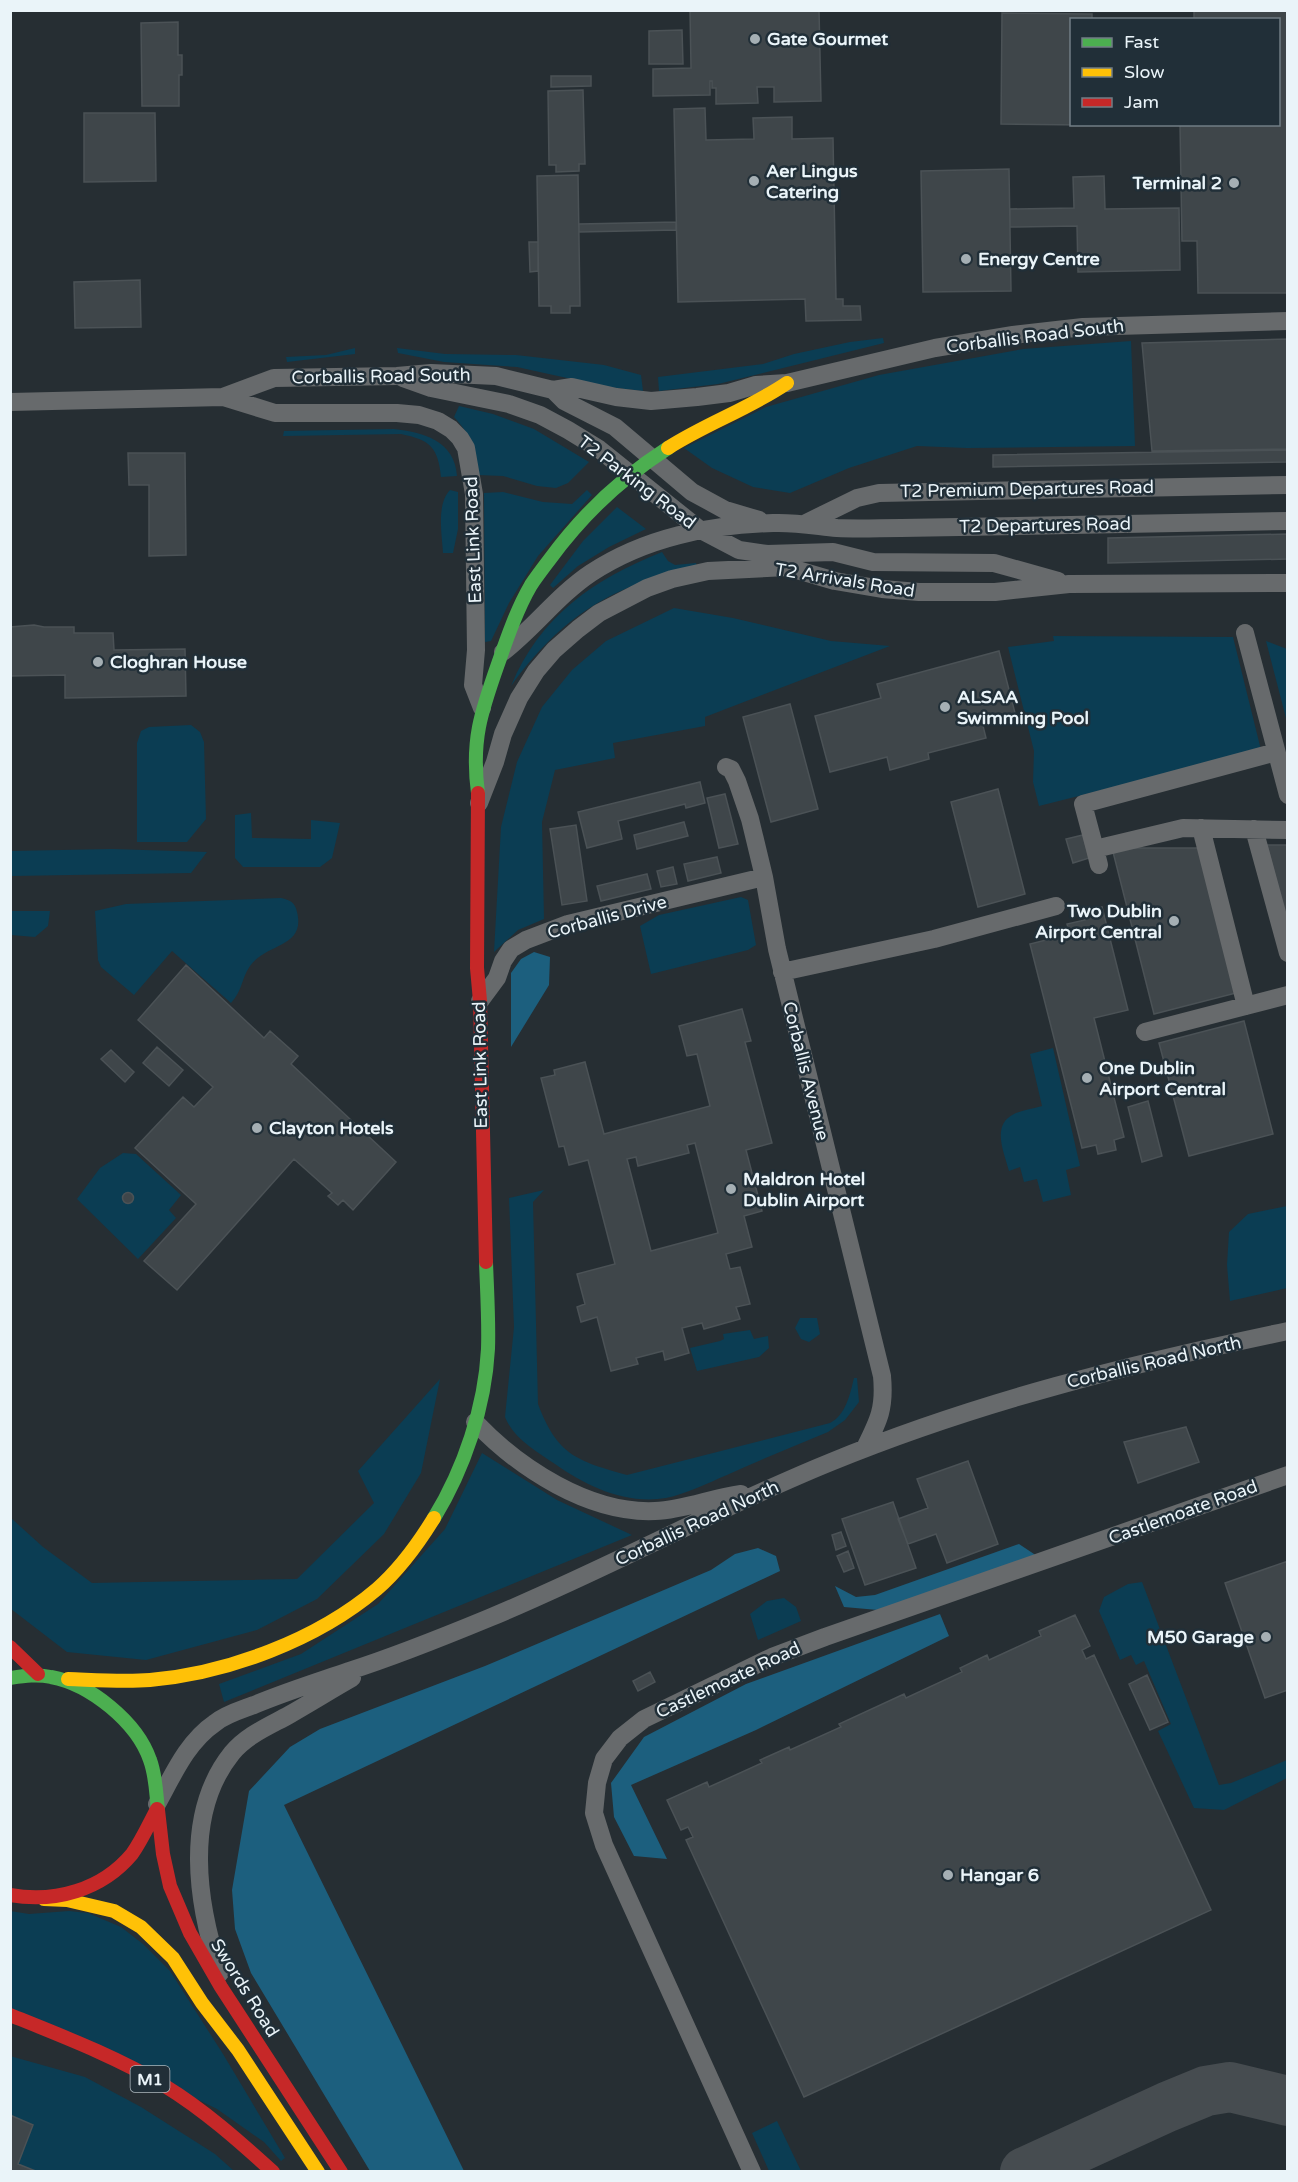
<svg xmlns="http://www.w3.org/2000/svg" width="1298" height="2182" viewBox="0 0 1298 2182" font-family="'Varela Round',sans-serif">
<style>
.green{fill:#0b3d53}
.forest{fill:#1c5f7e}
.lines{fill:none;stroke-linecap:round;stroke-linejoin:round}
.taxiway{stroke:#464c50;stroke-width:50}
.building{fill:#3f464a;stroke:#4b5256;stroke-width:1.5;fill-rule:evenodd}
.street{stroke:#676a6c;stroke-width:18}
.fast{stroke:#4caf50;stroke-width:14}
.slow{stroke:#ffc107;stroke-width:14}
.jam{stroke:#c62828;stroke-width:14}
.poi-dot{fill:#a5afb4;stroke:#212f38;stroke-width:2}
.labels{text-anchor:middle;stroke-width:5;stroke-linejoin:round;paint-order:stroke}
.shield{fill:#212f38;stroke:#aeb9bf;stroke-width:1.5}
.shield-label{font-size:16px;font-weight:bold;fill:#eaf4f9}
.poi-label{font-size:18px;font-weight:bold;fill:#eaf4f9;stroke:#212f38;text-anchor:start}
.street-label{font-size:18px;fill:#eaf4f9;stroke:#212f38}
</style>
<rect width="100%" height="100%" fill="#262e33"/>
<path class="green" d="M883,338L884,343L718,384L659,391L658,377L763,364L794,354L850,342Z
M1131,341L1135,446L967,448L917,446L849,468L790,493L753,487L712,468L684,448L766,407L879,375L1023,349Z
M355,348V354L287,362L286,357L326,355Z
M397,348L445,354L516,355L604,365L641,375L643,391L608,387L517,367L444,362L398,353Z
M459,406L493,414L534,429L589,462L568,483L556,488L537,486L503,476L478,475C475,449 472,436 454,417Z
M394,429C423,432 455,441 457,476L441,477C438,447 430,440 401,434L283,436L284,431Z
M450,490L458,492V529L453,553H443C442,534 436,505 450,490Z
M587,490L592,495L538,556L509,603L491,641L485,642L484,493L503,492L543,502L572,504Z
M617,507L646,529L609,547L578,566L553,588L550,585L583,541Z
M662,552L668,561L675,565L696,563L697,567C612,585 562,616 511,686C540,616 594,579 662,552Z
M674,608L733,618L831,641L890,646L705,717V726L613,743L615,758L555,770L542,822L544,919L518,930L494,952L501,827L517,762L542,707L572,670L606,641Z
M1053,636L1233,637L1261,750L1039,806L1033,782L1034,751L1008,647L1054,641Z
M1266,641L1287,649V722Z
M191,725L200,732L204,742L206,819L187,842H137V743L141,731L149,727Z
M251,813L252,838L311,839V820L340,823L332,858L320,867H243L235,858V815Z
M112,849L207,852L191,873L11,876V851Z
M741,897L748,900L756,945L748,950L651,974L640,926L659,915Z
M281,898C290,900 295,902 297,912C306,948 266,943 250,966C241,979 243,990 231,1003L172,951L134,995L101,967L98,960L95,911L126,904Z
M11,911H50L48,926L35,937L11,935Z
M1053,1048L1080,1166L1066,1170L1071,1195L1043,1202L1037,1179L1024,1182L1020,1167L1009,1171C1004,1152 991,1125 1014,1114C1022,1110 1033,1109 1042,1106L1030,1054Z
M123,1153L136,1154L181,1195L169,1210L176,1218L138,1259L77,1199L100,1168Z
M544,1190L533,1202L538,1404C557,1455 577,1461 627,1475L830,1423C846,1415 850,1394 854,1378H857L859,1402L845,1420L828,1432C794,1446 760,1460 727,1475C708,1483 686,1494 666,1498C626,1505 586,1486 555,1464C536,1451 514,1439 505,1417L514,1327L509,1198Z
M1287,1206V1288L1230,1301L1227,1265L1229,1232L1248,1214Z
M800,1318H817L820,1334L809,1342L801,1339L795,1328Z
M750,1330L754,1339L768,1336L769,1348L759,1357L697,1371L690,1348L720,1341L724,1339L723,1334Z
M440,1379L421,1473L384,1534L317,1599L257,1630L146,1660L67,1652L11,1609V1518L43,1547L92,1583L297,1579L374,1503L358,1471Z
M482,1453L557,1500L632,1535L224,1702L219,1684L301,1654L378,1604L445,1529Z
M1142,1582L1219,1785L1231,1783L1287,1760V1778L1224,1810L1194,1808L1158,1731L1171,1724L1144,1661L1136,1665L1131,1655L1120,1660L1099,1611L1104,1597L1128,1584Z
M784,1598L796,1607L801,1621L758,1640L750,1614L767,1601Z
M10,1911L29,1914L69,1911L88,1913L121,1927L143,1944L170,1971L223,2054L285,2158L281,2161L264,2142L217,2109L11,2008Z
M10,2056L85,2077L141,2107L215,2154L234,2171H11Z
M777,2121L801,2171H769L752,2133Z"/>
<path class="forest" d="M534,952L550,957L549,985L511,1047V973L521,959Z
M1019,1544L1037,1556L878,1610L844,1607L835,1586L856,1597L875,1595Z
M758,1548L776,1556L780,1571L284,1805L464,2171H370L251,1973L235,1929L232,1890L249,1791L290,1747L320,1729L485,1666L711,1570L735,1554Z
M940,1614L949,1636L756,1730L631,1785L667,1859L634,1856L614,1817L611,1783L644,1737L746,1684Z"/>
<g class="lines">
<path class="taxiway" d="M1025,2172L1167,2107L1206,2091L1230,2087L1288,2101"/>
</g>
<path class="building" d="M690,10H819L821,101L774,102V87H757L758,103L716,104V88H712V81H710V95L653,96V69L691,68Z
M1194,10H1288V293H1198L1197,241H1182L1180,124H1278V20H1194Z
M1002,13L1092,14V20H1072V124L1083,125L1001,124Z
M178,22V55H182V75H179V106H142L141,23Z
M682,30L683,64H649V31Z
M551,76H591V86L551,87Z
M583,90L585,164H579V171L556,172V165H549L548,91Z
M705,108L706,140L754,139L753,118L792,117V139L833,138L836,299H843V306H860L861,320L806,321L805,299L678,302L674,109Z
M84,113H155L156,181L84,182Z
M1009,169L1011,291L923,292L921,171Z
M578,175L580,306H570V313H551V306H539L537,176Z
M1104,176L1105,209L1179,208L1180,270L1078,272L1077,226L1010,227V209L1074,208L1073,177Z
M676,222V230L579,232V224Z
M529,242H538V271L530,272Z
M140,280L141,327L75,328L74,282Z
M1288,339V449L1152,451L1142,343Z
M1288,450V462L993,467V455Z
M128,453H185L186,555L149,556V485H129Z
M1288,534V559L1108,563V538Z
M34,625L44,627H74V633H113L114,650L185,649L186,696L65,698V675L10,676V627Z
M999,651L1015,713L982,722L986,738L928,753L929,759L890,770L887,757L830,772L815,716L881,698L877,684Z
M790,704L818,809L771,822L743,717Z
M700,782L705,803L686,808L685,804L618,821L622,839L587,848L578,812Z
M998,789L1025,894L978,907L951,802Z
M725,794L738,844L719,848L707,798Z
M684,822L688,836L637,849L634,835Z
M576,825L587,901L562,905L550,829Z
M1083,835L1089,858L1073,863L1066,839Z
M1267,845H1288V926Z
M1112,848H1199L1236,993L1154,1014Z
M717,857L721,873L688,881L684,864Z
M673,867L677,884L661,887L657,871Z
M647,874L651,889L601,901L597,886Z
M1102,907L1128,1010L1094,1018L1124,1137L1114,1140L1116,1150L1098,1154L1096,1145L1082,1148L1030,944L1070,934L1067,924L1085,920L1083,912Z
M186,965L264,1038L270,1031L298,1056L291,1064L396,1162L353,1210L343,1200L338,1205L328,1196L332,1193L294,1159L177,1290L144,1261L196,1204L135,1148L183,1097L194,1107L213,1087L138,1020Z
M742,1009L751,1041L745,1042L772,1143L746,1150L762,1211L744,1216L752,1247L726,1254L730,1269L740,1267L750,1304L736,1307L740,1319L704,1329L702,1323L682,1328L689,1353L665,1360L663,1351L636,1358L638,1364L611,1371L597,1317L581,1322L577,1307L585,1304L577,1274L615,1264L588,1160L569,1165L564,1146L559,1147L541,1078L555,1075L554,1070L585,1062L604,1134L710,1106L697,1054L687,1056L679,1026ZM695,1143L718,1233L651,1251L627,1159L636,1157L638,1166L689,1153L687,1145Z
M1244,1021L1273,1134L1189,1156L1159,1043Z
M157,1047L183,1070L169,1086L143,1063Z
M111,1050L134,1072L125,1082L101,1059Z
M1148,1101L1162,1156L1142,1162L1128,1107Z
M122.5 1198a5.5 5.5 0 1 1 11 0a5.5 5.5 0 1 1-11 0Z
M1186,1427L1199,1462L1138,1483L1124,1442Z
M968,1461L998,1544L947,1563L936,1534L908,1544L898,1519L928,1508L917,1479Z
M893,1502L916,1568L865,1585L842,1519Z
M841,1532L846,1546L836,1550L832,1535Z
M848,1551L854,1568L844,1572L837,1556Z
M1288,1561V1690L1265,1698L1225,1583Z
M1075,1615L1090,1646L1082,1650L1086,1659L1094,1655L1211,1910L804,2097L686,1840L693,1837L688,1827L681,1830L667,1800L707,1782L709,1787L762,1763L760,1760L789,1747L790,1750L841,1727L839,1724L904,1694L906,1698L962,1672L960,1668L987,1655L989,1660L1041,1636L1039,1631Z
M650,1672L655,1682L638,1691L633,1681Z
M1147,1675L1168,1722L1150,1730L1129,1684Z
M10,2115L33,2125L18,2164L38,2172H10Z"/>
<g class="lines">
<path class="street" d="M403,378L431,388L509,404L540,415L568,430L599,449L699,529L739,550L767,554L833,552L873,562L994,563L1058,581
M553,390L564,401L615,427L692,492L725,510L759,520
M223,397L275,413H397L419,415L438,421L451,429L460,438L466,448L474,494L476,650L473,685L482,708
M10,402L223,397L274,378L397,376L431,373L496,376L553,390L572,387L616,397L651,401L697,397L729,393L756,385L787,383L935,348L1013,335L1083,327L1288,321
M804,524L857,498L879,493L1288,485
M1245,633L1288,795
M503,652C534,628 558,595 591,573C646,537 709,525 773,523C795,522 816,526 837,528C858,529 880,528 901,528L1288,521
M726,767L731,769L737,781L750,819L764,877L777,949L882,1376C885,1408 879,1420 865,1448
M479,803L495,762L503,734L519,698L536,671L554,650L578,629L599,613L647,588L672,579L708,571L787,567L835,581L882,589L919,592H995L1069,584L1288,583
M1201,828L1246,1006
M1254,829L1288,953
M1095,849L1083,804L1276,752
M1099,865L1095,849L1183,828L1288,830
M782,972L934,939L1056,906
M480,1001L497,978L503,961L511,949L526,940L568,924L764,877
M1145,1032L1288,995
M475,1422C519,1468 589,1514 655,1511C685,1510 711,1498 741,1494
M157,1804C173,1775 187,1742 215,1723C226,1714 241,1710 254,1705C285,1692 317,1682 349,1671C396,1656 443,1637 489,1618C605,1570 715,1509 831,1462C980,1401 1130,1364 1288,1331
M220,1973C197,1904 183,1814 232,1753C247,1735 269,1726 289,1715C310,1703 331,1690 352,1678
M752,2172L604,1845L594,1813L597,1783L604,1759L620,1738L644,1719L772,1657L825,1637L1288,1475"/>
<path class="fast" d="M478,793C471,741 481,712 498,664C507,638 517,609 531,585C537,576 544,567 550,559C583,514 621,478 668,448
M434,1518C464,1469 485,1407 488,1349C489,1321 487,1291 486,1262
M10,1678C24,1676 37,1674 51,1677C90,1684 137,1722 150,1760C156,1776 156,1793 158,1810"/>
<path class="slow" d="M668,448C707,423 749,409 787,383
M68,1679C96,1680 123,1682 150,1680C228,1673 317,1640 377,1589C400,1569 418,1544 434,1518
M44,1899L67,1900L114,1911L141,1927L173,1958L202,2003L238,2050L318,2172"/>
<path class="jam" d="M478,793L477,968L480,1001L486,1262
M10,1647L38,1674
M158,1810L163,1854L170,1886L190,1933L221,1987L341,2172
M10,1895C55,1903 102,1890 132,1854C142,1840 149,1824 157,1809
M10,2015C62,2036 117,2057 165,2086C204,2110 239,2141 273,2172"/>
</g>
<g class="poi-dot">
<circle cx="755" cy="39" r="6"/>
<circle cx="754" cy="181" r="6"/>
<circle cx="1234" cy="183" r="6"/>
<circle cx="966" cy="259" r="6"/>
<circle cx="98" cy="662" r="6"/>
<circle cx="945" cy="707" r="6"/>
<circle cx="1174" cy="921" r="6"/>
<circle cx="1087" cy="1078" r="6"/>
<circle cx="257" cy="1128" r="6"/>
<circle cx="731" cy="1189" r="6"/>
<circle cx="1266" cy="1637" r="6"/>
<circle cx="948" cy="1875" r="6"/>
</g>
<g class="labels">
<rect class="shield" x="130.5" y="2066" width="39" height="26" rx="4.5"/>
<g class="shield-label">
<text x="150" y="2085">M1</text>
</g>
<g class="poi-label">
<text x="767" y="45">Gate Gourmet</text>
<text x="766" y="177">Aer Lingus<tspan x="766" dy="21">Catering</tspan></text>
<text x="1222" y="189" text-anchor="end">Terminal 2</text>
<text x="978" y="265">Energy Centre</text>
<text x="110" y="668">Cloghran House</text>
<text x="957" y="703">ALSAA<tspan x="957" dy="21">Swimming Pool</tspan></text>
<text x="1162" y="917" text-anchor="end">Two Dublin<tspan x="1162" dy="21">Airport Central</tspan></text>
<text x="1099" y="1074">One Dublin<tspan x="1099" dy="21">Airport Central</tspan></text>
<text x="269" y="1134">Clayton Hotels</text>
<text x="743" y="1185">Maldron Hotel<tspan x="743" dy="21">Dublin Airport</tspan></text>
<text x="1254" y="1643" text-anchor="end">M50 Garage</text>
<text x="960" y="1881">Hangar 6</text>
</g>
<g class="street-label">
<text transform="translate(1035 336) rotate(-7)" y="6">Corballis Road South</text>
<text transform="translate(381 376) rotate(-1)" y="6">Corballis Road South</text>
<text transform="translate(637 482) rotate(37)" y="6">T2 Parking Road</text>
<text transform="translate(1027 489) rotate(-1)" y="6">T2 Premium Departures Road</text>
<text transform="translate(1045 525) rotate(-1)" y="6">T2 Departures Road</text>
<text transform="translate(473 540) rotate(-92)" y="6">East Link Road</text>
<text transform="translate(845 580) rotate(9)" y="6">T2 Arrivals Road</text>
<text transform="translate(607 917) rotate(-15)" y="6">Corballis Drive</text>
<text transform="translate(480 1065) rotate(-91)" y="6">East Link Road</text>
<text transform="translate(806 1071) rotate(76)" y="6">Corballis Avenue</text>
<text transform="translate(1154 1362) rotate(-13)" y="6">Corballis Road North</text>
<text transform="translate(1183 1512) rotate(-20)" y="6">Castlemoate Road</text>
<text transform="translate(697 1523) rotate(-25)" y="6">Corballis Road North</text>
<text transform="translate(728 1680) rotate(-25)" y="6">Castlemoate Road</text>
<text transform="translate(245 1988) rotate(58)" y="6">Swords Road</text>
</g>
</g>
<rect width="1298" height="2182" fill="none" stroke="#eaf4f9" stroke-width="24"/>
<rect x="1070" y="18" width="210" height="108" fill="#212f38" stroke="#717e85" stroke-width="1.5"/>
<rect x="1082" y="38" width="30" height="9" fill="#4caf50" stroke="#717e85" stroke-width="1.5"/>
<text x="1124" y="48" font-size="18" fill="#eaf4f9">Fast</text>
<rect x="1082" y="68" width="30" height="9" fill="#ffc107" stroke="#717e85" stroke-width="1.5"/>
<text x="1124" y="78" font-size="18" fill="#eaf4f9">Slow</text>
<rect x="1082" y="98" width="30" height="9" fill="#c62828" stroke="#717e85" stroke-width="1.5"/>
<text x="1124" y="108" font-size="18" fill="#eaf4f9">Jam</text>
</svg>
